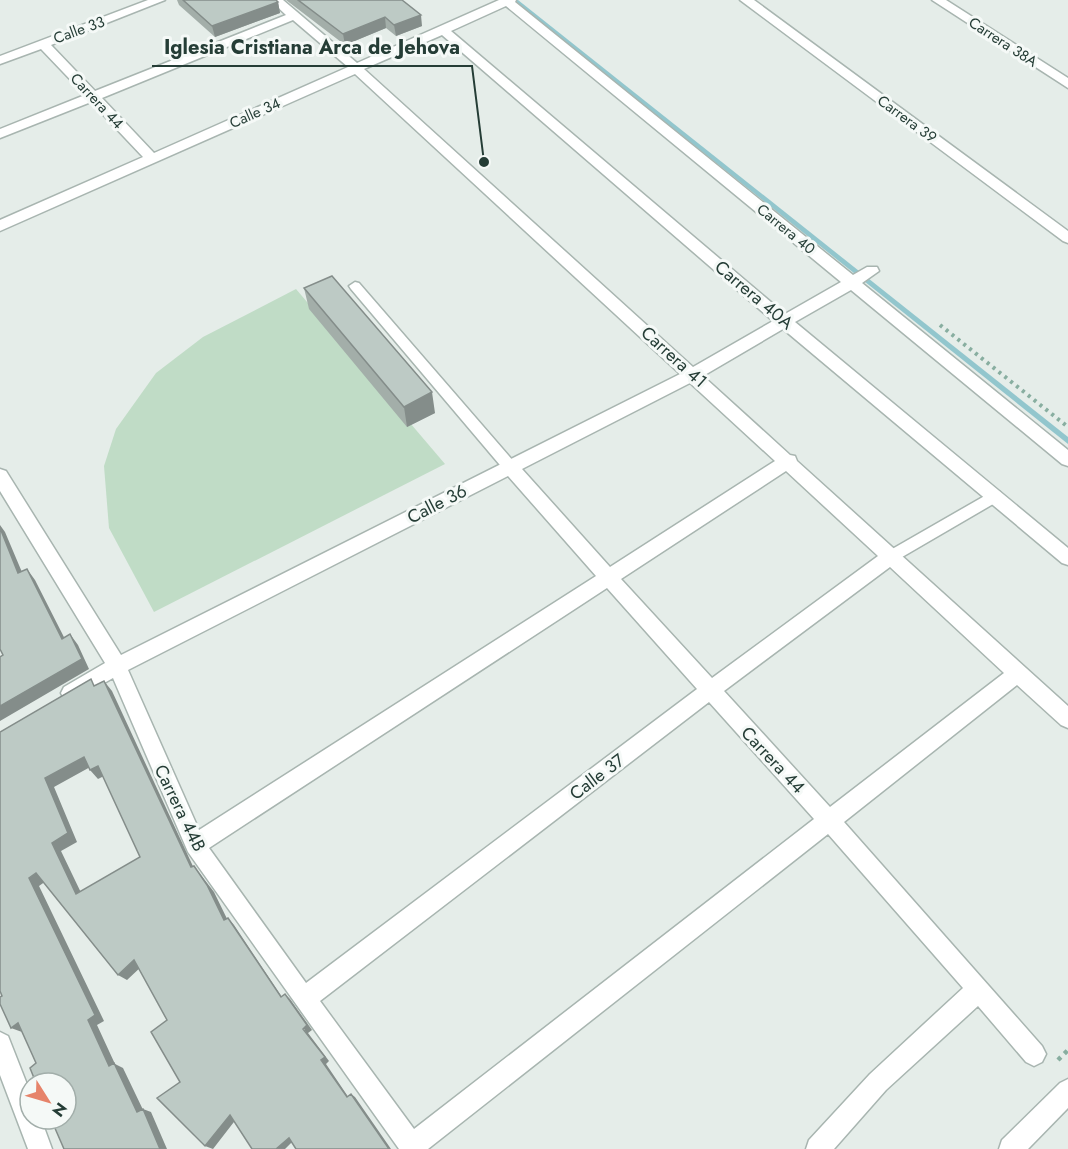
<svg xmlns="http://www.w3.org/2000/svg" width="1068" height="1149" viewBox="0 0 1068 1149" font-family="Jost,sans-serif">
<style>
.green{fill:#c0dcc6}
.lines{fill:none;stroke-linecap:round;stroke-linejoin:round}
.stream{fill:#92c6cd;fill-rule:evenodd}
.service-casing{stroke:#a8b5b0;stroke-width:3}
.minor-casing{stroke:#a8b5b0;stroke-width:3}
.tertiary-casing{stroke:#a8b5b0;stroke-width:3}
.path-far1{stroke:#88aea0;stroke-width:4;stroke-dasharray:3 4.5;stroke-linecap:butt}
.path{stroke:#88aea0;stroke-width:4.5;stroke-dasharray:4 5;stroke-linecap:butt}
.service{fill:#fff;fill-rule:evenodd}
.minor{fill:#fff;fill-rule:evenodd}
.tertiary{fill:#fff;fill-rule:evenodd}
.wall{fill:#a3aea9}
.shaded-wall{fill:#848d8a}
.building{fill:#bdcac5;stroke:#848d8a;stroke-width:1.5;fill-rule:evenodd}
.labels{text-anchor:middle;stroke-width:6;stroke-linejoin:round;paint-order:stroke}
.far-street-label{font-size:15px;fill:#253d36;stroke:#f5f9f7}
.street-label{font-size:18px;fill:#253d36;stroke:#f5f9f7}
.leader{fill:none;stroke:#253d36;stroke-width:2}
.callout-dot{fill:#253d36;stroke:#f5f9f7;stroke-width:2}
.callout-label{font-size:20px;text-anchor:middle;font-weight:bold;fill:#253d36;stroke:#f5f9f7;stroke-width:6;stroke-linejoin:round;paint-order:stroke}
</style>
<rect width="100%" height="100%" fill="#e5ede9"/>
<path class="green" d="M296,289L445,464L154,612L109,528L104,466L116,429L156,373L203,337Z"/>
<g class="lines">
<path class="stream" d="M512,0H518L1068,437V444Z"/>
<defs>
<path id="service" d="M355,282L359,283L515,463L517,467L515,471H505L351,289L349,286Z
M995,490L1000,492L1002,496L1000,500L897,560L892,562L887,560L885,556L887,552Z"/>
<path id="minor" d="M148,0H165L51,45L95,91L286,15L270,0H283L357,63L499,0H516L515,2L853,275L867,267H877L879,271L862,283L1068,450V466L1062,464L851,290L795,322L1068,548V565L1062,563L783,329L703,376L790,455L795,456L797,461L1068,706V728L1061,725L1017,685L844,822L1042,1046L1046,1054L1042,1062L1034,1066L1026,1062L978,1006L886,1090L834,1149H806L809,1140L870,1074L963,988L828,834L428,1149H399L188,852L113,678L71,702L64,699L61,693L64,687L105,663L0,491V469L6,471L121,655L680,374L355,74L0,231V220L143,157L91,102L0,138V129L85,95L41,49L0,64V56ZM506,6L841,282L785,314L451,31ZM293,20L348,67L154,153L102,98ZM442,35L773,321L693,367L364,69ZM690,383L775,461L610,567L522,469ZM786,471L878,556L712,678L621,579ZM508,476L596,576L199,830L128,670ZM890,567L1004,673L830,807L724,691ZM607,588L697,689L306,983L209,848ZM709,702L814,819L414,1129L320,1001Z
M740,0H754L1068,231V243L1063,241Z
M932,0H946L1068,78V88Z
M0,1032L8,1036L30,1092V1119H41L52,1149H28L0,1075Z"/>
<path id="tertiary" d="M1068,1079V1108L1028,1149H999L1002,1140L1060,1083Z"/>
</defs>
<use href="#service" class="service-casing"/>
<use href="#minor" class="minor-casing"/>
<use href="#tertiary" class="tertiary-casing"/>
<path class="path-far1" d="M940,325L1068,427"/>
<path class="path" d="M1058,1060L1068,1050"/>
<use href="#service" class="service"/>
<use href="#minor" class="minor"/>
<use href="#tertiary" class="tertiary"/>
</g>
<path class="wall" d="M177,0H276L278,2L280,13L215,37L179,5Z
M286,0H402L422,26L396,36L386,28L345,45Z
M304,288L435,413L407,427L309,309Z"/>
<path class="shaded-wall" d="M278,2L280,13L215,37L212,26Z
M421,15L422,26L396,36L394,25Z
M385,17L386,28L345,45L343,34Z
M432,392L435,413L407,427L404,407Z
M0,525L5,532L27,584L18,573L0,528Z
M27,569L35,580L70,649L62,639Z
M70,634L78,645L89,669L0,721V706Z
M104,681L112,691L197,875L191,867Z
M84,757L92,766L54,787L77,842L61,851L85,901L76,894L52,843L45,778Z
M98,766L106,775L98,779L90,770Z
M194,866L214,892L231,927L224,920Z
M36,873L46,881L39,886L104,1021L97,1025L115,1064L123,1068L146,1116L137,1112L109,1066L88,1020L29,878Z
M228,918L234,925L286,1003L281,997Z
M134,960L142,966L127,980L118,975Z
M285,994L290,999L312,1030L308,1033L329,1061L326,1064L351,1101L347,1097L321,1060Z
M18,1023L22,1032L11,1028Z
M351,1094L355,1097L391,1149H389Z
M143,1109L151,1112L167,1149H160Z
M230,1115L237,1118L213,1149L205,1146Z
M289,1138L294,1140L285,1149H276Z"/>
<path class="building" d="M183,0H276L278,2L212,26Z
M298,0H402L421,15L394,25L385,17L343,34Z
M332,276L432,392L404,407L304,288Z
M0,528L18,573L27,569L62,639L70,634L82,659L0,706V657L3,655L0,649Z
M91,679L94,686L104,681L191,867L194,866L207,885L224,920L228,918L281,997L285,994L307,1025L303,1029L325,1057L321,1060L347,1097L351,1094L389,1149H296L289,1138L276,1149H252L230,1115L205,1146L157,1098L180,1082L151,1032L167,1020L134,960L118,975L36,873L29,878L95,1015L88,1020L109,1066L114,1063L137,1112L143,1109L160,1149H64L51,1119H66V1083H36L30,1068L36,1063L18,1023L11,1028L0,1004V997L2,996L0,991V732ZM84,757L90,770L98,766L140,857L76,894L52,843L68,833L45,778Z"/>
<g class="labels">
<g class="far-street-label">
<text transform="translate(79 30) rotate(-20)" y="5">Calle 33</text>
<text transform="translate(1003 42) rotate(33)" y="5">Carrera 38A</text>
<text transform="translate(97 101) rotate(47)" y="5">Carrera 44</text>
<text transform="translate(255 113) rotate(-24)" y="5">Calle 34</text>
<text transform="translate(907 119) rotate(36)" y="5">Carrera 39</text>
<text transform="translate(786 229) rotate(39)" y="5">Carrera 40</text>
</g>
<g class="street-label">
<text transform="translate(754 295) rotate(40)" y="6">Carrera 40A</text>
<text transform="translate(674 357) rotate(42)" y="6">Carrera 41</text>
<text transform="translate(437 504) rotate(-27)" y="6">Calle 36</text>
<text transform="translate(773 760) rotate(47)" y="6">Carrera 44</text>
<text transform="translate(597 777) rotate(-37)" y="6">Calle 37</text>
<text transform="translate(180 808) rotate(64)" y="6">Carrera 44B</text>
</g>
</g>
<path class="leader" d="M484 162L472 66H152"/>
<circle class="callout-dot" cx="484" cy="162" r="6"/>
<g class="callout-label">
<text x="312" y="54">Iglesia Cristiana Arca de Jehova</text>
</g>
<g transform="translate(48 1101) rotate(127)"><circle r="28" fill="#f5f9f7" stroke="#a2aeaa" stroke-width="1.5"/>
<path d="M0-4.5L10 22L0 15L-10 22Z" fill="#e6836a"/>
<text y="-9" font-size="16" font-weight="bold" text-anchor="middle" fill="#253d36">N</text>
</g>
</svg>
